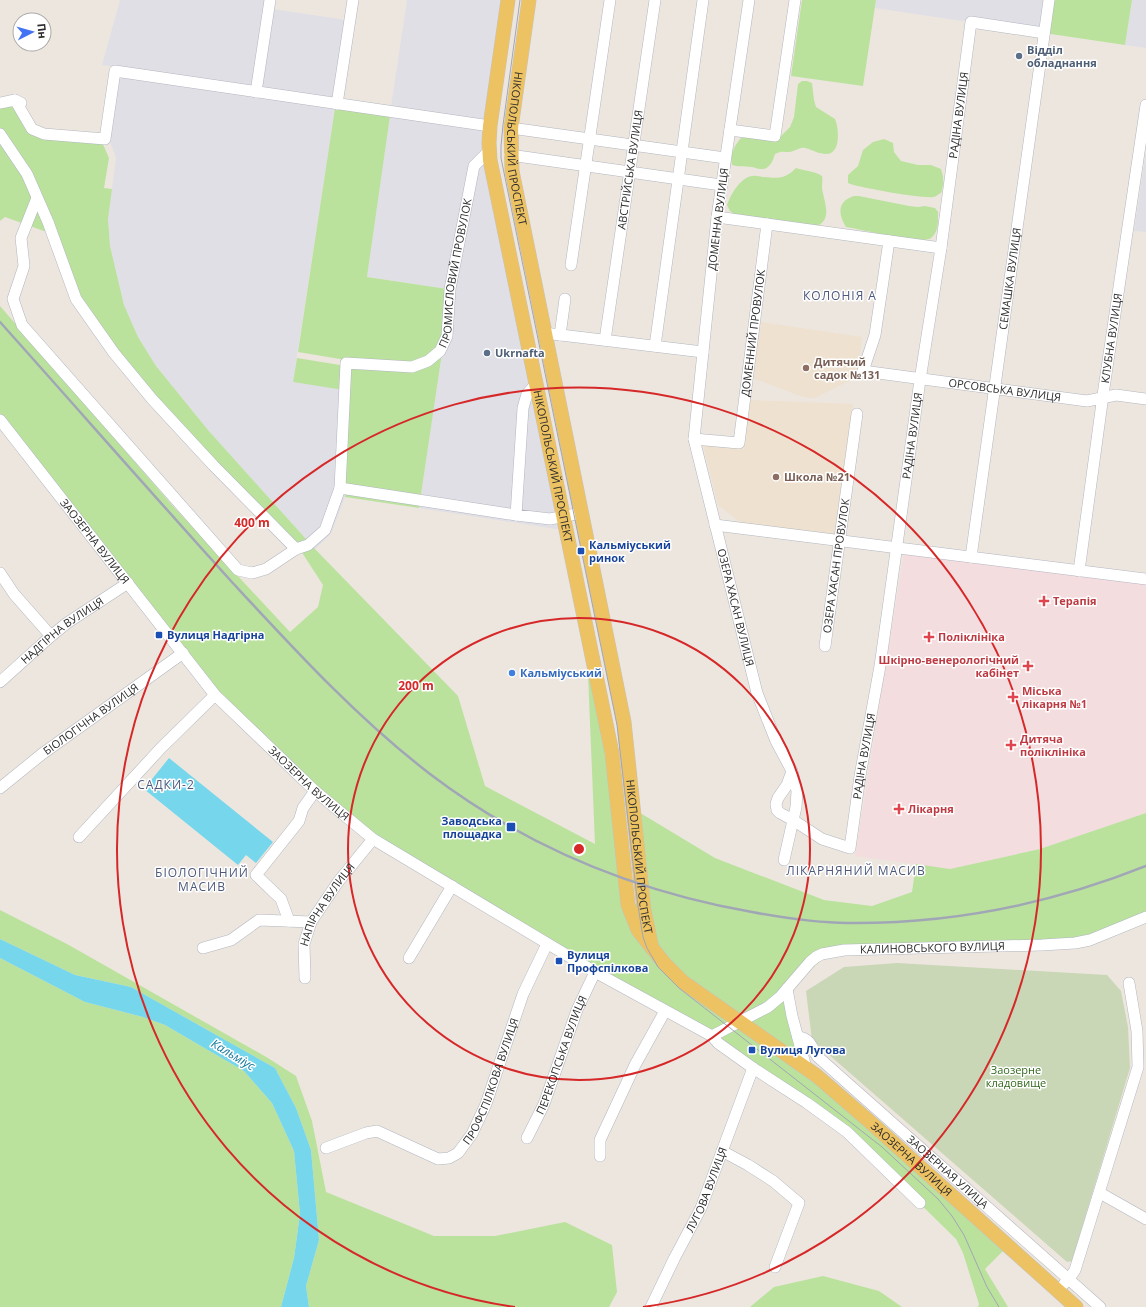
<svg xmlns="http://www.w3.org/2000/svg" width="1146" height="1307" viewBox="0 0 1146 1307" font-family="'Open Sans',sans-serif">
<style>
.industrial{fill:#e0dfe6}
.education{fill:#eee1cf}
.medical{fill:#f3dddf}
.green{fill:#bae29d}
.cemetery{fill:#c9d7b6}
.water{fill:#75d6ec}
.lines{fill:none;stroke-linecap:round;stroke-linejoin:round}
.minor-casing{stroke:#b2b6bf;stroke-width:12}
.major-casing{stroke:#c4c4c4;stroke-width:15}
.minor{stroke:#fff;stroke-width:11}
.major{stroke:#edc263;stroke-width:14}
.tram{stroke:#a1a6b6;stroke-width:1}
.rail{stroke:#a1a6b6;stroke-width:2.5}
.ring{fill:none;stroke:#d62828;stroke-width:2}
.service-dot{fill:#5c6f8a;stroke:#fff;stroke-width:1.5}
.education-dot{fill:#8d6e63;stroke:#fff;stroke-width:1.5}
.transit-dot{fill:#1a4fb4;stroke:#fff;stroke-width:1.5}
.health-dot{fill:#e0444e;stroke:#fff;stroke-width:1.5}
.shop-dot{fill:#3f7fe0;stroke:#fff;stroke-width:1.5}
.labels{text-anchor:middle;stroke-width:3;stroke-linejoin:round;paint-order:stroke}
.service-label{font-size:11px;font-weight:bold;fill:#4e5e75;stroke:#fff;text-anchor:start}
.street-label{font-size:11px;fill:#2c2c2c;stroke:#fff}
.education-label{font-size:11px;font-weight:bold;fill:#785e54;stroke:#fff;text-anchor:start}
.transit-label{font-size:11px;font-weight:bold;fill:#164399;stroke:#fff;text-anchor:start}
.health-label{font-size:11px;font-weight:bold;fill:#be3a42;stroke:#fff;text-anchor:start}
.shop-label{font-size:11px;font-weight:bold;fill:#366cbe;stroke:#fff;text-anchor:start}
.park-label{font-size:11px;fill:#32681d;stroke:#fff}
.neighbourhood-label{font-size:12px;letter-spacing:1px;fill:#4d597c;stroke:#fff}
.water-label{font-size:12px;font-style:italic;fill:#11769b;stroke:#fff}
.centre{fill:#d62828;stroke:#fff;stroke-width:2}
.ring-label{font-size:12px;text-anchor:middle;font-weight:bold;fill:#d62828;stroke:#fff;stroke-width:3;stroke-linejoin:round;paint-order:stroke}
</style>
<rect width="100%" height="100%" fill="#ede6df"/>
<path class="industrial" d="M120,0H265L252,86L102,65Z
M407,0H504L487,121L391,107Z
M876,0H1049L1044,33L875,8Z
M1132,0H1146V48L1125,45Z
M273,9L346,20L334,98L261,88Z
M118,76L335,108L293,382L350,390L345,497L331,534L315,549L208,430L156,366L138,337L124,305L110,246L108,219L116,158L109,139Z
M390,116L486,130V149L471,164L447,289L367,277Z
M1146,151V232L1134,231Z
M486,159L563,530L419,508L442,353L453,289L477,168Z"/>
<path class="education" d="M761,322L862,337L857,377L815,398L803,397L753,378Z
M750,400L853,404L834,535L740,522L718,505L703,445L744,449Z"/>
<path class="medical" d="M904,552L1146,582V813L1040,849L950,869L855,856Z"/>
<path class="green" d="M802,0H876L863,86L791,76Z
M1049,0H1132L1125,45L1044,33Z
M802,81H807L812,83L814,100L816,107L835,119C839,128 841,153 827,154C818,154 813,150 805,148C800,147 798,150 793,151C786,154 784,149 775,154C773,161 769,170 761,169C757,169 754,167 751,167C744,166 738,167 732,165C730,154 734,146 741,138L749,137L779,138L790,127L794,117L798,84Z
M13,103L30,132L102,142L109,158L104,188L112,189L108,219L110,246L124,305L138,337L156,366L208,430L315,549L458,696L485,786L595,844L587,650L608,754L625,904L655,953L790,1058L1008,1246L985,1269L1008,1307H978L979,1304L963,1253L956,1239L847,1132L718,1043L373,839L215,695L0,420V306L172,505L290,632L318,607L323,585L299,548L154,398L78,298L55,235L5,217L0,221V105Z
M335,108L390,116L367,277L447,289L444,336L438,349L412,364L346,360L298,352Z
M884,139L893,143L894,152L901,161L918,165H931L941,169C944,178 944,184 941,193C938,194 936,197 933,197C924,199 855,187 848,183V175L858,166L863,150L873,142Z
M796,168C804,171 815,171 822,176C823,180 822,184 822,188C824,202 834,221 814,227L736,216L730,211L727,205C731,194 740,178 752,176C756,175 761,177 765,177C779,179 786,178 796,168Z
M854,196H859L909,206L918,207L925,206L935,208L938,212C938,220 939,232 931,238C923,245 860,229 846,227C838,215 837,201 854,196Z
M442,353L419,508L345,497L350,391L293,382L297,358L346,366L412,370Z
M637,811L715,858L824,900L872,906L912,892L916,864L950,869L1040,849L1146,813V923L1090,942L843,949L825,957L792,986L741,1017L688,979L668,960L655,943Z
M0,910L67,944L268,1058L296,1076L312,1121L326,1192L434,1236H495L565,1222L612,1245L617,1292L609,1307H309L306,1286L319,1240L311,1150L296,1108L275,1068L131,987L75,975L0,939Z
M0,958L85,1002L143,1017L165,1025L244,1071L272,1103L294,1151L300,1214L294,1258L281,1307H0Z
M791,994L810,1067L748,1021Z
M823,1276L879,1291L902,1307H750L774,1287Z"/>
<path class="cemetery" d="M897,963L1107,975L1121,991L1128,1027L1130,1068L1072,1261L1067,1262L812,1040L806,991L844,967Z"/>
<path class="water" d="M169,758L273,842L256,863L246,855L238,865L144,789Z
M0,939L75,975L131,987L275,1068L296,1108L311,1150L319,1240L306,1286L309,1307H281L294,1258L300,1214L294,1151L272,1103L244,1071L165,1025L143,1017L85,1002L0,958Z"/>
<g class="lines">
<defs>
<g id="minor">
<path id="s1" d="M749,0L717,217L694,439L757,693L776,741L792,771L787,785L778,798L776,804L777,810L780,813L793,820L822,839L850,848L860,776L880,666L920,380L941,248L971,22L1044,33"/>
<path d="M256,92L270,0"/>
<path d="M15,100L32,129L44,134L105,139L115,71L490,126"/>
<path d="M0,103L15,100L21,103"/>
<path d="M337,104L353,0"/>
<path d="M511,128L725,158"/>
<path d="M730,130L775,136L795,0"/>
<path d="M0,134L27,174L48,222L76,299L114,353L152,399L213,465L296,549"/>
<path d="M510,155L721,185"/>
<path id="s2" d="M37,198L21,238L24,266L13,299L22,325L238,570L252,573L266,569L296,549L308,545L325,530L340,488L346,363L412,367L428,361L440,351L447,336L450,289L474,166L489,151"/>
<path d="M717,217L941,248"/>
<path id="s3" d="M889,241L875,335L863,371L1087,401L1116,395L1146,399"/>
<path d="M571,265L610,0"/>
<path d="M544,333L703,352"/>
<path d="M560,335L565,299"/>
<path id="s4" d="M605,340L655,0"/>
<path d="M655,346L703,0"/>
<path d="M536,384L527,394L523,408L516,515L550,519L581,513"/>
<path id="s5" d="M0,420L215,695L315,791L373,839L595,972L712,1036L718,1043L753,1068L807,1103L847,1132L920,1203"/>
<path id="s6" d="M694,439L739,443L767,224"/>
<path d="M340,488L516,515"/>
<path d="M715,525L1146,579"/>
<path id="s7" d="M971,557L1049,0"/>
<path id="s8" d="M1079,571L1104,388L1146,105"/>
<path d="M0,573L14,594L51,636"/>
<path id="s9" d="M825,646L857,414"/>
<path id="s10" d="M0,682L51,636L67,623L128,583"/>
<path id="s11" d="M0,788L42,754L183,653"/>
<path d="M79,837L161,748L215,695"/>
<path d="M784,860L796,807L797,791L792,771"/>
<path d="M289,921L281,899L256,875L299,821L303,808L315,791"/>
<path d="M203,948L231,940L259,920L311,922"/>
<path d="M409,958L452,886"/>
<path id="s12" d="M305,978L304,944L311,922L338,882L373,839"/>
<path d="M787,989L792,1016L806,1068"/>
<path id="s13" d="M712,1036L768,1007L780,997L810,962L816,957L822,954L844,950L1042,945L1075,943L1090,940L1146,917"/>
<path id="s14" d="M798,1037C812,1039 811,1048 818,1057L1100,1307"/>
<path id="s15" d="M527,1138L544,1104L577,1010L595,972"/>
<path id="s16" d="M326,1148L366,1133L377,1131L438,1159L449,1158L458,1153L472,1134L486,1104L523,994L547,944"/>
<path d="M722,1151L748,1165L773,1181L799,1203L775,1267"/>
<path d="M600,1156V1140L635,1065L665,1011"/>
<path d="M1100,1193L1146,1219"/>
<path d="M1064,1284L1071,1276L1075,1270L1138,1067L1137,1031L1129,983"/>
<path id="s17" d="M651,1307L674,1259L701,1208L753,1068"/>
</g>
<g id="major">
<path id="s18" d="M508,0L490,126L489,143L490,160L612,753L628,905L638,930L664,963L683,982L817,1076L869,1121L1076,1307"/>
<path id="s19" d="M529,0L511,128L512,171L624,722L644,910L651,944"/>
</g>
</defs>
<use href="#minor" class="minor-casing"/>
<use href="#major" class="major-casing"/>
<use href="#minor" class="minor"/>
<use href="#major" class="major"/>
<path class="tram" d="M520,0L503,125L501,146V158L617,725L638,906L643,937L647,948L658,967L679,988L882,1147L938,1199L952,1216L964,1235L987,1287L999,1307"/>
<path class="rail" d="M0,322C77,408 153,495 231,581C294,649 356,717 430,774C526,847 633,891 752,912C784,918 816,923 848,923C950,924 1051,904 1146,866"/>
</g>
<g class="ring">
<circle cx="579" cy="849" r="231"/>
<path d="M515 1307A462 462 0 1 1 643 1307"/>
</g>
<g class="service-dot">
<circle cx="1019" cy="56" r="4"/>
<circle cx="487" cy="353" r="4"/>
</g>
<g class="education-dot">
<circle cx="806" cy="368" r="4"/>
<circle cx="776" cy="477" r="4"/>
</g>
<g class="transit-dot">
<rect x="577" y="547" width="8" height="8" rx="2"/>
<rect x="155" y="631" width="8" height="8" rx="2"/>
<rect x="506" y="822" width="10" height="10" rx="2"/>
<rect x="555" y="957" width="8" height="8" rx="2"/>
<rect x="748" y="1046" width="8" height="8" rx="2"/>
</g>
<g class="health-dot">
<path d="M1042 595h4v4h4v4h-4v4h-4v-4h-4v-4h4z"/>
<path d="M927 631h4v4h4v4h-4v4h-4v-4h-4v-4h4z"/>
<path d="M1026 660h4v4h4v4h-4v4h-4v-4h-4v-4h4z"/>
<path d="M1011 691h4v4h4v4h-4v4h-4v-4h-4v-4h4z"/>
<path d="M1009 739h4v4h4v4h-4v4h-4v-4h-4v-4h4z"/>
<path d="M897 803h4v4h4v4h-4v4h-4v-4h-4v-4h4z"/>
</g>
<circle class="shop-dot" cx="512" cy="673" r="4"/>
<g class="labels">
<g class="service-label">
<text x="1027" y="54">Відділ<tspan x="1027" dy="13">обладнання</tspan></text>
<text x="495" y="357">Ukrnafta</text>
</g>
<g class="street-label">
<text dy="4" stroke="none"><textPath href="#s1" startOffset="1657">РАДІНА ВУЛИЦЯ</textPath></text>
<text dy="4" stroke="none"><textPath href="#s19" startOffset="150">НІКОПОЛЬСЬКИЙ ПРОСПЕКТ</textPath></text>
<text dy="4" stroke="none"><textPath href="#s4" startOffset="172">АВСТРІЙСЬКА ВУЛИЦЯ</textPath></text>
<text transform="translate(718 219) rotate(-83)" y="4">ДОМЕННА ВУЛИЦЯ</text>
<text dy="4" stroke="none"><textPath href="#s2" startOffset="909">ПРОМИСЛОВИЙ ПРОВУЛОК</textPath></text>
<text dy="4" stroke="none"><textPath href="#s7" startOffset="281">СЕМАШКА ВУЛИЦЯ</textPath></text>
<text dy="4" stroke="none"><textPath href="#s6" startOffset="156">ДОМЕННИЙ ПРОВУЛОК</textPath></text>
<text dy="4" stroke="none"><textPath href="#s8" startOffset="235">КЛУБНА ВУЛИЦЯ</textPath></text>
<text dy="4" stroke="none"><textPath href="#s3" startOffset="276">ОРСОВСЬКА ВУЛИЦЯ</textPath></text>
<text dy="4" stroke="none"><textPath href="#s1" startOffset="1333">РАДІНА ВУЛИЦЯ</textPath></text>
<text dy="4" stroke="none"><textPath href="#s18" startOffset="474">НІКОПОЛЬСЬКИЙ ПРОСПЕКТ</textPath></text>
<text dy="4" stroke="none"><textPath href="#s5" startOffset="154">ЗАОЗЕРНА ВУЛИЦЯ</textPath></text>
<text dy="4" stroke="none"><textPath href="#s9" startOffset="81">ОЗЕРА ХАСАН ПРОВУЛОК</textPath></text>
<text dy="4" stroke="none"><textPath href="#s1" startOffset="616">ОЗЕРА ХАСАН ВУЛИЦЯ</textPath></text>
<text dy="4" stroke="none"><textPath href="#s10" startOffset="81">НАДГІРНА ВУЛИЦЯ</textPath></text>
<text dy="4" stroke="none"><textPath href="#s11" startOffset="114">БІОЛОГІЧНА ВУЛИЦЯ</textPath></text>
<text dy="4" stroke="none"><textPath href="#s1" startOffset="1009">РАДІНА ВУЛИЦЯ</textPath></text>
<text dy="4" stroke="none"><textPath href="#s5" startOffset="478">ЗАОЗЕРНА ВУЛИЦЯ</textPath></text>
<text dy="4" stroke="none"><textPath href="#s19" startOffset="870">НІКОПОЛЬСЬКИЙ ПРОСПЕКТ</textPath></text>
<text dy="4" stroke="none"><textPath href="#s12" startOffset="80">НАПІРНА ВУЛИЦЯ</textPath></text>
<text dy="4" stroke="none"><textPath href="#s13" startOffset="250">КАЛИНОВСЬКОГО ВУЛИЦЯ</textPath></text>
<text dy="4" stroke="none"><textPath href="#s15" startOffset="90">ПЕРЕКОПСЬКА ВУЛИЦЯ</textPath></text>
<text dy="4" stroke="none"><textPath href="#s16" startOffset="222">ПРОФСПІЛКОВА ВУЛИЦЯ</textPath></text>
<text dy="4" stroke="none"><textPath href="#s18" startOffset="1305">ЗАОЗЕРНА ВУЛИЦЯ</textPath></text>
<text dy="4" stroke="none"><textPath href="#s14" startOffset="203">ЗАОЗЕРНАЯ УЛИЦА</textPath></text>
<text dy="4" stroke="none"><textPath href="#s17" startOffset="130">ЛУГОВА ВУЛИЦЯ</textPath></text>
</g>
<g class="education-label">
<text x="814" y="366">Дитячий<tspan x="814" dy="13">садок №131</tspan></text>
<text x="784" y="481">Школа №21</text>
</g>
<g class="transit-label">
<text x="589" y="549">Кальміуський<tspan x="589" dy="13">ринок</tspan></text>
<text x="167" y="639">Вулиця Надгірна</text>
<text x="502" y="825" text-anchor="end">Заводська<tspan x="502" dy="13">площадка</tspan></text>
<text x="567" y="959">Вулиця<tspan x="567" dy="13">Профспілкова</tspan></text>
<text x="760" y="1054">Вулиця Лугова</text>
</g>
<g class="health-label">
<text x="1053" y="605">Терапія</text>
<text x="938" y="641">Поліклініка</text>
<text x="1019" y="664" text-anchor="end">Шкірно-венерологічний<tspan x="1019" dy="13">кабінет</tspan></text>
<text x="1022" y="695">Міська<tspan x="1022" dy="13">лікарня №1</tspan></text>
<text x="1020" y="743">Дитяча<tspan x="1020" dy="13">поліклініка</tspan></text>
<text x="908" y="813">Лікарня</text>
</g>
<g class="shop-label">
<text x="520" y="677">Кальміуський</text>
</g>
<g class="park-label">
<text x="1016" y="1074">Заозерне<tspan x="1016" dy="13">кладовище</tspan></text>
</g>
<g class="neighbourhood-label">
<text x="840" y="300">КОЛОНІЯ А</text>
<text x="166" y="789">САДКИ-2</text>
<text x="856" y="875">ЛІКАРНЯНИЙ МАСИВ</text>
<text x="202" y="877">БІОЛОГІЧНИЙ<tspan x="202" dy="14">МАСИВ</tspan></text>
</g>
<g class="water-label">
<text transform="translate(233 1055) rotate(31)" y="4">Кальміус</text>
</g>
</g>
<circle cx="579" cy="849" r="6" class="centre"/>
<g class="ring-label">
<text x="252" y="527">400 m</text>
<text x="416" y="690">200 m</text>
</g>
<g transform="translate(32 32) rotate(84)"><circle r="19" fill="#ffffff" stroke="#ababab"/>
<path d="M0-3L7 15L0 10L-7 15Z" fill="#4373f5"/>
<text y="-6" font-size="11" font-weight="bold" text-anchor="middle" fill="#2c2c2c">Пн</text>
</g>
</svg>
